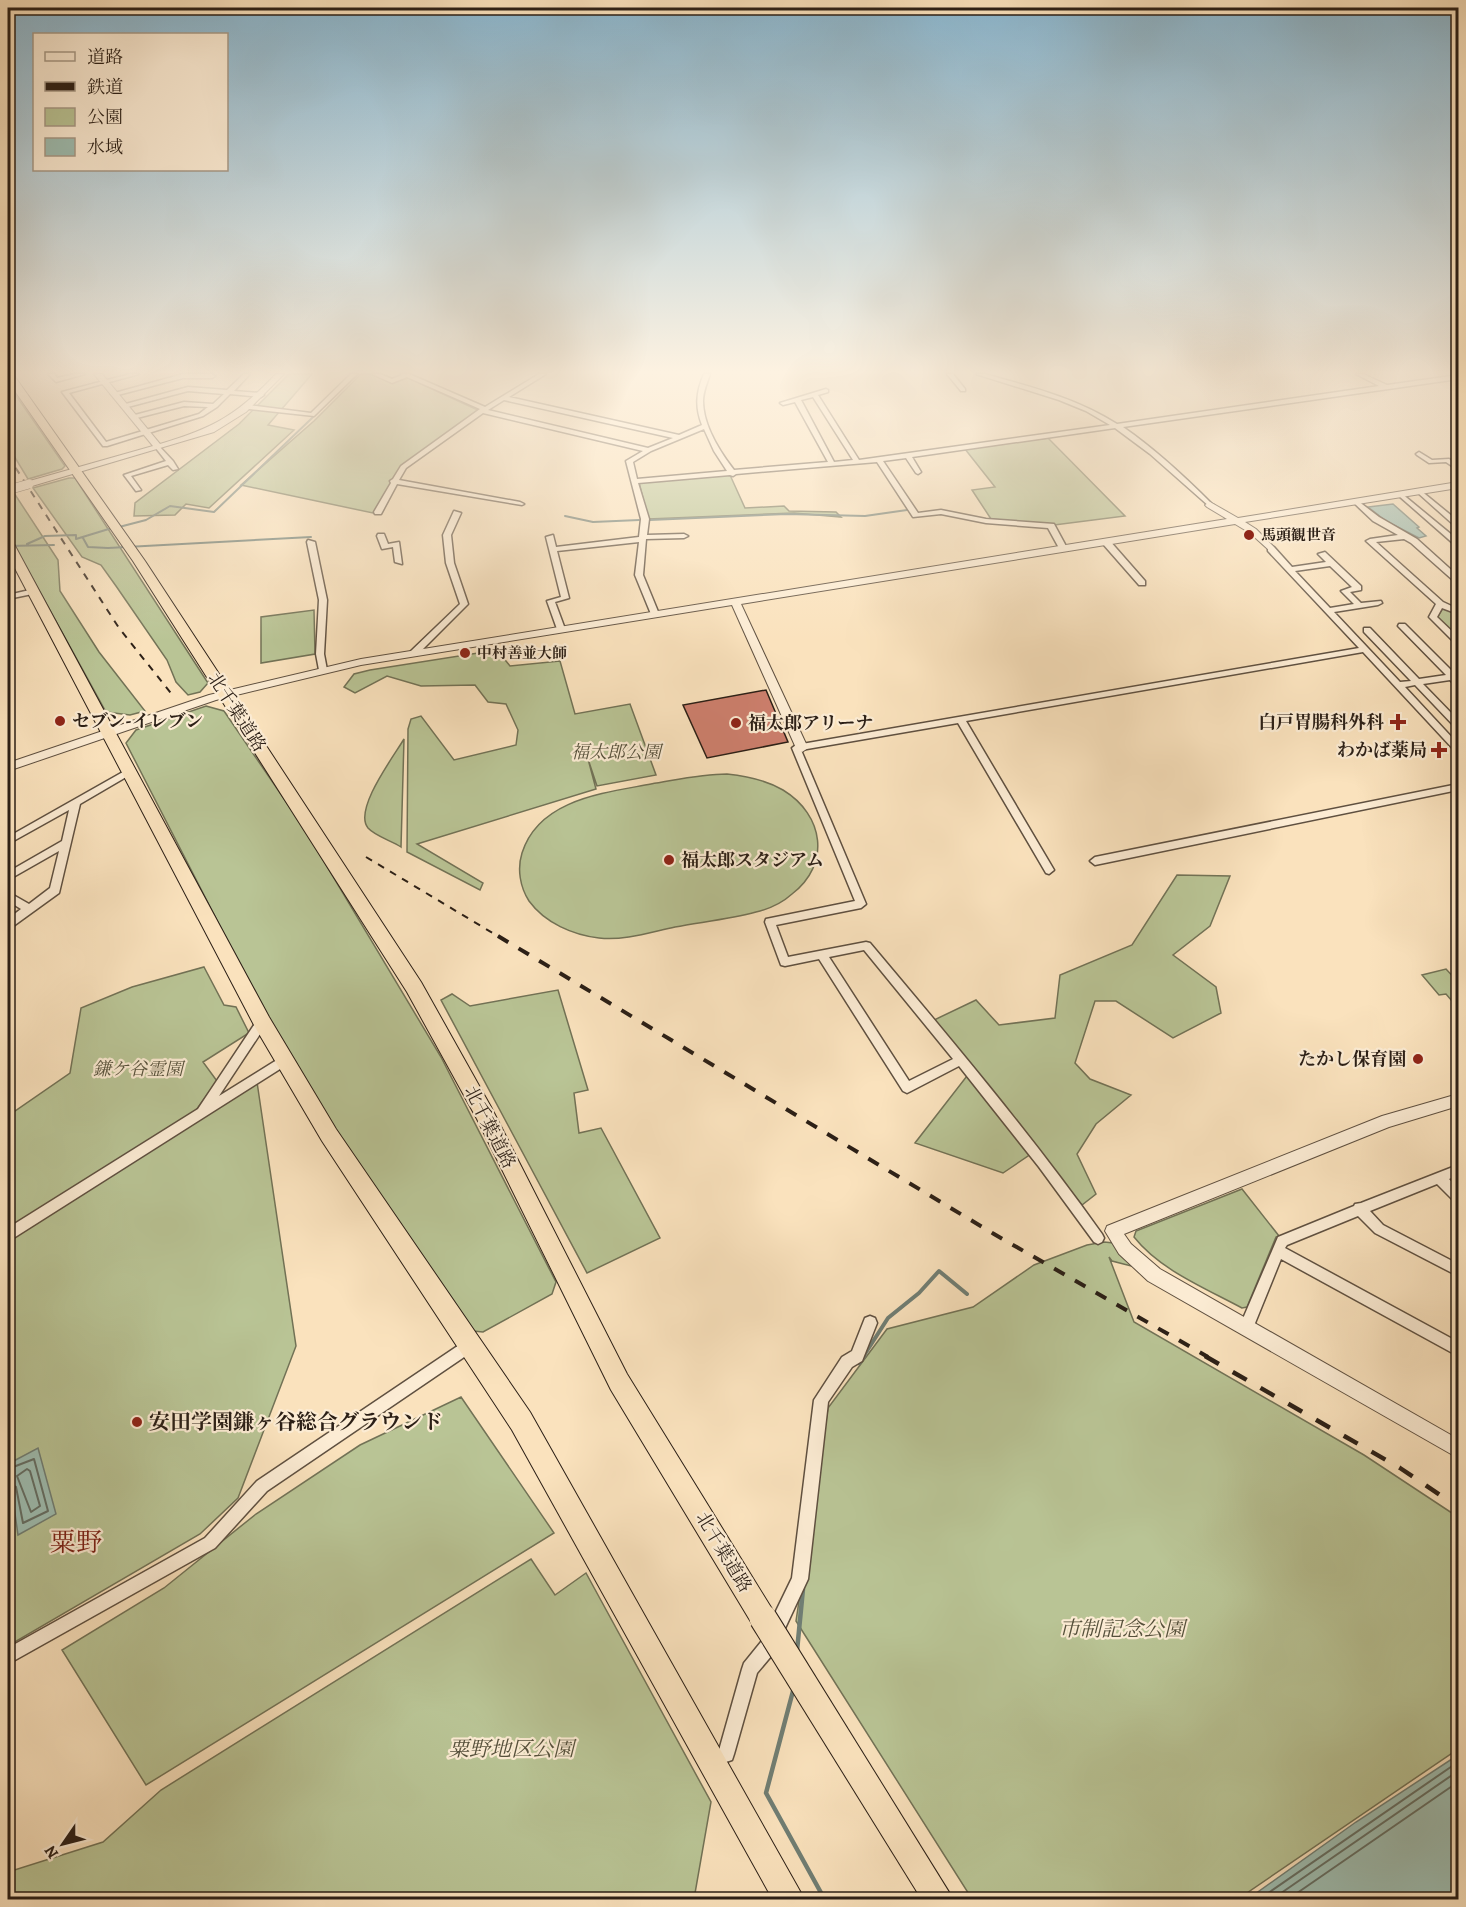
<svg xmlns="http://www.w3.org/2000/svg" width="1466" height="1907" viewBox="0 0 1466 1907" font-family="Alegreya,'Noto Serif JP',serif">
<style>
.green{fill:#b9c495;stroke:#727256;stroke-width:1.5}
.water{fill:#9ebeb2;stroke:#707e74;stroke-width:1.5}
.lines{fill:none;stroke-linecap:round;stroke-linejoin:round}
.shore{stroke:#646e64;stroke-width:2}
.stream-far2{stroke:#707e74;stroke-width:2}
.stream-far1{stroke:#707e74;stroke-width:4}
.stream{stroke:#707e74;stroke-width:4.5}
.building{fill:#cd7f6d;stroke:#2b1f16;stroke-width:1.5}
.minor-casing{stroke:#5f5040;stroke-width:3}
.tertiary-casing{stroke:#5f5040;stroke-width:2}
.trunk-casing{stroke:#2b1f16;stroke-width:2}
.minor{fill:#fcecd4;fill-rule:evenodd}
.tertiary{fill:#fcecd4;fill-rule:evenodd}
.trunk{fill:#fae2bd;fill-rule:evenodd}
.rail-far2{stroke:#2b1f16;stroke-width:2;stroke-dasharray:7 7;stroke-linecap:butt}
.rail-far1{stroke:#2b1f16;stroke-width:4;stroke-dasharray:12 12;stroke-linecap:butt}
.rail{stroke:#2b1f16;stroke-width:4.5;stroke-dasharray:16 16;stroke-linecap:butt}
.tertiary-bridge-casing{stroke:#5f5040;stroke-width:10;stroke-linecap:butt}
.trunk-bridge-casing{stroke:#2b1f16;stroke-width:29;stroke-linecap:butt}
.tertiary-bridge{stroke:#fcecd4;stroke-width:9}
.trunk-bridge{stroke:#fae2bd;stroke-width:27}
.poi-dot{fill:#8f2418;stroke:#fcecd4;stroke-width:2}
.labels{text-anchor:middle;stroke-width:4.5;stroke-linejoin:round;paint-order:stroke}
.far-poi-label{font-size:15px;font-weight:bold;fill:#2b1f16;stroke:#fcecd4;text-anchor:start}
.street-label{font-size:18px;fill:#2b1f16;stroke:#fcecd4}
.poi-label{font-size:18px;font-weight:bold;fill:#2b1f16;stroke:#fcecd4;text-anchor:start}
.park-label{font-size:18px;font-style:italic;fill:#56513c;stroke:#fcecd4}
.near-poi-label{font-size:21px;font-weight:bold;fill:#2b1f16;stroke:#fcecd4;text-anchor:start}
.near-park-label{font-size:21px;font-style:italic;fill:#56513c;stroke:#fcecd4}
.near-quarter-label{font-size:26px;fill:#7a1f14;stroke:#fcecd4}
</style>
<rect width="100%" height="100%" fill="#fae2bd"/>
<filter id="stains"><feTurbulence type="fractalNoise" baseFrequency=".00333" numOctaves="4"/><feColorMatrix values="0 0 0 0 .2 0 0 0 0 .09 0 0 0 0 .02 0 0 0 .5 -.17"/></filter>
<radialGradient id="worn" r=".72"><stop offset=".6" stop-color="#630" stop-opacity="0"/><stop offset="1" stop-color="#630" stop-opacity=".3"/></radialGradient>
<path class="green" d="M289,374H312L268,425L294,430L209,508L186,504L175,515L134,516L135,503L239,424Z
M361,374H371L392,383L408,378L480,411L400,468L376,511L373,513L241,485L314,421Z
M8,384L65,466L62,469L28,479L8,446Z
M1048,438L1125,516L1054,525L991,519L972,490L995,487L965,449Z
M730,475L745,508L784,506L789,511L836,512L841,517L794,513L648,519L639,482Z
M69,478H75L208,683L200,692L188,695L176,682L167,660L116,586L101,565L82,557L33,488Z
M14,493L58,560L60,591L99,652L145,711L130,715L106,712L8,534V495Z
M1443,608L1458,614V637L1438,619V616Z
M314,610L315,654L261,663V617Z
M497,650L510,666L560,661L575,714L630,704L656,775L597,786L588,759L596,789L417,844L483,883L480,890L407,852L408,729L411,719L421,716L454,760L516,745L518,730L506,704L488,702L475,685L421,686L387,676L355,693L344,687L354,674L370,670Z
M206,706L224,711L304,828L441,1057L556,1282L552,1294L483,1332L473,1331L389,1214L295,1065L265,1014L126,743L136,730Z
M404,739L401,847C392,841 375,836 368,828C353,810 394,756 404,739Z
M727,774C746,776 766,780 783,790C824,815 831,864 792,894C782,903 769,909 756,912C730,919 702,922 675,927C651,932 624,941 599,938C573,935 545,923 529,901C520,887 517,869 522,853C539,799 604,793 651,784C676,780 701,774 727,774Z
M1177,875L1230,876L1210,926L1173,955L1216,987L1221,1013L1173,1038L1116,1001H1095L1075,1063L1090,1079L1131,1095L1096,1124L1077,1154L1096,1194L1082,1205L1037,1150L1003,1173L915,1143L967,1076L932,1021L976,1000L999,1025L1055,1018L1060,975L1132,945Z
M204,967L224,1005L236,1007L249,1033L203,1062L217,1081L194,1113L8,1231V1116L70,1073L81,1008L132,987Z
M1446,969L1458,982V1008L1446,994L1439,995L1422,975Z
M558,990L588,1090L574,1093L579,1133L601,1128L660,1238L587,1273L441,1000L452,994L470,1006Z
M257,1082L296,1346L238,1498L200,1534L8,1646V1241Z
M1242,1189L1279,1236L1276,1237L1247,1307L1242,1308C1205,1288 1160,1270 1134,1237L1136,1231Z
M1104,1242L1114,1243L1135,1267L1112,1261L1109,1257L1134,1322L1364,1455L1458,1517V1749L1238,1899H972L796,1621L828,1408L887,1329L973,1307L1034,1265L1087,1245Z
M461,1397L554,1533L146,1785L62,1650L164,1588L256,1514L360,1445Z
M531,1559L555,1595L586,1573L711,1802L694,1899H8V1872L103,1842L161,1790Z"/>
<path class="water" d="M1393,504L1419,527L1417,528L1426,536L1419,538L1386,521L1368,507Z
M38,1448L56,1514L18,1535L8,1464Z
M1458,1755V1899H1248L1356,1822Z"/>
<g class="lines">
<path class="shore" d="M8,1469L34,1459L48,1511L23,1523L16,1487L8,1483
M27,1469L30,1471L40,1506L31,1512L17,1476Z
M1258,1900L1458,1762
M1271,1900L1458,1771
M1287,1900L1458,1782"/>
<path class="stream-far2" d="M565,516L593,522L639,520
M650,520L787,514L865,516L907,510
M119,527L146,520L170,506L214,512L358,374
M83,538L88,547L108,548L311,537
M27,544L45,536L76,535V539L112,528
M8,546L54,545"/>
<path class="stream-far1" d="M863,1357L888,1318L919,1293L939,1271L967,1294"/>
<path class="stream" d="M859,1363L864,1356
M797,1651L803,1589
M793,1691L766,1793L825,1900"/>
</g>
<path class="building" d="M766,690L788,742L707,758L683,705Z"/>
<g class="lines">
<defs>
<path id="minor" d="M48,374H54L57,378L75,374H85L56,382Z
M130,374H139L69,393L106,442L199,414L208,407L184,406L133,419L130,417L131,416L184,402L213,404L224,394L188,391L124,408L122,407V405L188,387L227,390L244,374H250L234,391L261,393L264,395L261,397L230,394L217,407L203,416L107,446H103L62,392Z
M183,374H212L215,376L212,378H183L114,396L111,394Z
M351,374H357L314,416L249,409L246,407L249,405L311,413Z
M372,374H380L392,379L402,375L401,374H409L485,407L539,374H546L509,397L679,435L702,425C695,407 696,392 704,374H710C707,383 703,392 703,401C703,425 720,452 734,470L828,462L795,402L783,405L780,403L826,389L828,390V392L818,395L859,460L1110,425L1086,411L1059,400L976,374H985C1031,387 1076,398 1117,424L1379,386L1356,374H1363L1387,385L1458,375V379L1123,427C1155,449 1184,476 1212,504L1214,505L1210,507L1150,454L1115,428L912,457L921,472L918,474L916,473L906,458L883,461L918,513L941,510L986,519L1054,524L1067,548L1063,550L1059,548L1048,528L986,523L941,514L913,517L877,462L736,474L733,476L730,475L638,483L649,519L647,535L684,534L688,536L684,538L646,539L643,575L659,614L655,616L651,614L635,575L639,542L557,551L569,598L555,602L565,629L561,631L557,629L547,601L561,597L546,537L553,535L556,547L639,537L641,519L626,461L643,451L483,413L406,468L399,480L520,502L524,504L522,505L397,484L381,514H375L374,512L391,483L390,481L393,479L401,466L480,409L407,377L392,383ZM813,397L853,460L834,462L801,400ZM504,400L673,438L648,448L488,410ZM704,429L714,451L727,471L637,479L633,462L651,451Z
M947,374H953L965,389V391H961Z
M158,445L173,461L178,469L173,470L168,465L131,476L141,490L136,491L124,475L166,461L155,447Z
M1419,452L1432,460L1449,459L1458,465V470L1446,462L1429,463L1417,455L1416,454Z
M1420,490L1458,521V526H1455L1418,493V491Z
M1401,493L1458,540V545H1455L1399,496V494Z
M1354,501H1358L1379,517L1417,539L1458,576V582H1455L1411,543L1404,539L1376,542L1443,602L1458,609V614L1442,608L1437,617L1458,637V643H1455L1429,617L1436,604L1366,541L1370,539L1398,535L1373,521L1354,503Z
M454,511L461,513L451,535L454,563L468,604L417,655H411V651L460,604L446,563L443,535Z
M378,534H384L388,544L399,542L402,564L395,562L393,547L382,549L377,536Z
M308,540L315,542L327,600L324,654L327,670L323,673L319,670L316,654L319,600L307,542Z
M1103,540H1109L1145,581V585H1139L1103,544Z
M1268,547H1274L1292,567L1326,562L1318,554L1325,552L1361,586V590L1350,592L1361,603L1381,601L1382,603L1378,605L1334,612L1400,682L1411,681L1364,632V628H1370L1419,679L1446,675L1398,626L1399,624H1405L1456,675L1458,679V685H1455L1450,680L1423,684L1458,720V728L1455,727L1415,685L1405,687L1458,744V752L1455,751L1363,652L966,721L1054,870L1049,874L1046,873L958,723L801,750L866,904L861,908L776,925L788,957L866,942L870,943C950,1038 1030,1133 1102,1234L1104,1238L1102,1242L1098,1244L1094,1242L1039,1167L959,1066L911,1091L907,1093L903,1091L819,959L785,966L781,965L765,922L766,919L855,901L792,748L796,745L1359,648L1268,551ZM1330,566L1352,587L1341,591L1354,604L1330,608L1295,571ZM864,950L953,1059L909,1081L829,957Z
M34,589L38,591L37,593L8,599V595Z
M130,768L133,769L135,771L133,773L80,804L59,893L12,927L8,928V919L21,909L8,901V892L29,904L50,888L59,851L8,880V872L62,841L69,810L8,844V837Z
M1458,784V790L1095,865L1090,861L1095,857Z
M262,1017L266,1019L268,1022L266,1025L219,1096L280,1058L284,1056L288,1058L290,1061L288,1064L12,1239L8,1241V1228L198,1109L258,1019Z
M1458,1165V1175L1449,1179L1458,1189V1202L1454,1201L1437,1184L1370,1211L1383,1225L1458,1264V1276L1375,1233L1358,1216L1287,1245L1285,1248L1458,1342V1356L1281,1259L1251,1333L1246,1335L1241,1333L1239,1328L1278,1237L1354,1206L1355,1204L1361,1203Z
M870,1316L875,1318L877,1323L862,1361L852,1367L828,1402L808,1579L773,1654L757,1673L734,1754L732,1760L726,1762L720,1760L718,1754L742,1669L744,1663L761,1642L792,1578L814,1400L842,1357L852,1351L865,1318Z
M471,1337L476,1339L478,1344L476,1349L267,1491L215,1548L8,1664V1648L205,1538L257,1481Z"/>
<path id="tertiary" d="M94,374H102L160,444C214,428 237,415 276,374H284L246,412L214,432L32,486H26V482L153,446Z
M1458,482V488L1245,522L1256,529L1274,547V551L1271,552L1250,533L1235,524L741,604L808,748L802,752L796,748L732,605L361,665L216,700L8,771V763L209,695L361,659L1227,519L1207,507L1205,505L1210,502L1238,518Z
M1458,1094V1106L1389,1127L1124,1234L1131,1244L1160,1269L1458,1439V1458L1148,1281L1119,1254L1105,1231L1107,1226L1382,1116Z"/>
<path id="trunk" d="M8,374H13L145,561L421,982L491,1107L627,1374L772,1609L776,1618L772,1627L763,1631L754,1627L611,1390L477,1119L407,992L133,561L8,381Z
M8,540L14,544L269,1017L336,1129L530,1412L805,1900H773L512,1430L322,1141L255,1027L8,555Z"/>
</defs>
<use href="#minor" class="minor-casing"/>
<use href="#tertiary" class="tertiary-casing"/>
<use href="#trunk" class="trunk-casing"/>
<use href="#minor" class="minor"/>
<use href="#tertiary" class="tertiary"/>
<use href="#trunk" class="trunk"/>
<path class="rail-far2" d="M8,456L119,628L174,697
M366,857L501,938"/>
<path class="rail-far1" d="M498,936L994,1234L1208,1357"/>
<path class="rail" d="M1205,1356L1400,1468L1458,1507"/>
<defs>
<path id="tertiary-bridge" d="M8,490L29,484"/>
<path id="trunk-bridge" d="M763,1618L938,1900"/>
</defs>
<use href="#tertiary-bridge" class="tertiary-bridge-casing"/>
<use href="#trunk-bridge" class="trunk-bridge-casing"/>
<use href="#tertiary-bridge" class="tertiary-bridge"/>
<use href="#trunk-bridge" class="trunk-bridge"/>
</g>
<linearGradient id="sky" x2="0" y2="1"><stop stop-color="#8ab8d2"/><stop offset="0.58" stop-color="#fdf2e1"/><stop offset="1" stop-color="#fdf2e1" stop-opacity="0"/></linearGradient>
<rect width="1466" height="641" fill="url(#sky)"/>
<g class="poi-dot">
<circle cx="1249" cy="535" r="6"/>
<circle cx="465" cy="653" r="6"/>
<circle cx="60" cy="721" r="6"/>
<path d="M1395 713h6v6h6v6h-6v6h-6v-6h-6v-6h6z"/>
<circle cx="736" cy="723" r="6"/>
<path d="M1436 741h6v6h6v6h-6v6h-6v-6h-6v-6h6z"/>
<circle cx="669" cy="860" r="6"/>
<circle cx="1418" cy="1059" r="6"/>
<circle cx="137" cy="1422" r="6"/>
</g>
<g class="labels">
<g class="far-poi-label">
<text x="1261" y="540">馬頭観世音</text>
<text x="477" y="658">中村善並大師</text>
</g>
<g class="street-label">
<text transform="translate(237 712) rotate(57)" y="6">北千葉道路</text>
<text transform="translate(490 1127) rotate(63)" y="6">北千葉道路</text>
<text transform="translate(724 1552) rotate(59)" y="6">北千葉道路</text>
</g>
<g class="poi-label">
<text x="72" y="727">セブン-イレブン</text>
<text x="1384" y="728" text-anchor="end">白戸胃腸科外科</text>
<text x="748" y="729">福太郎アリーナ</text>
<text x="1427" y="756" text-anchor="end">わかば薬局</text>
<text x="681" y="866">福太郎スタジアム</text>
<text x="1406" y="1065" text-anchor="end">たかし保育園</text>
</g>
<g class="park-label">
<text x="616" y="758">福太郎公園</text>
<text x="138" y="1075">鎌ケ谷霊園</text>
</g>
<g class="near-poi-label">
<text x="149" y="1429">安田学園鎌ヶ谷総合グラウンド</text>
</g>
<g class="near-park-label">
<text x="1122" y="1636">市制記念公園</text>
<text x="511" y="1756">粟野地区公園</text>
</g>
<g class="near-quarter-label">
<text x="76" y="1551">粟野</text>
</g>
</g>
<rect width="1466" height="1907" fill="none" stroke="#fae2bd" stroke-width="30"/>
<rect x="9" y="9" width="1448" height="1889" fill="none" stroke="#2b1f16" stroke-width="3"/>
<rect x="15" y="15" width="1436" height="1877" fill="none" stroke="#2b1f16" stroke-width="1.5"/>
<rect x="33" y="33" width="195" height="138" fill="#fcecd4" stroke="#a89a88" stroke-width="1.5"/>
<rect x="45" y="52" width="30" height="9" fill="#fcecd4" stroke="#a89a88" stroke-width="1.5"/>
<text x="87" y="63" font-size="18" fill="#2b1f16">道路</text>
<rect x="45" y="82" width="30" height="9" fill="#2b1f16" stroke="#a89a88" stroke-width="1.5"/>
<text x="87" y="93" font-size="18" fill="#2b1f16">鉄道</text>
<rect x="45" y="108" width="30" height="18" fill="#b9c495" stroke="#a89a88" stroke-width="1.5"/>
<text x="87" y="123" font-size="18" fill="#2b1f16">公園</text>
<rect x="45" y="138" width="30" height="18" fill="#9ebeb2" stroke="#a89a88" stroke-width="1.5"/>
<text x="87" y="153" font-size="18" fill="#2b1f16">水域</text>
<g transform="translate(63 1844) rotate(235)" stroke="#fcecd4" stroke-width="4.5" paint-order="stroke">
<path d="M0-4.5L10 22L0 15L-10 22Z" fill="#2b1f16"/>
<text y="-9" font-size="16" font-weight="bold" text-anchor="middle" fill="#2b1f16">N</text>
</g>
<rect width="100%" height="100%" filter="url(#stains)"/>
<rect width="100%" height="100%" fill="url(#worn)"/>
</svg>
